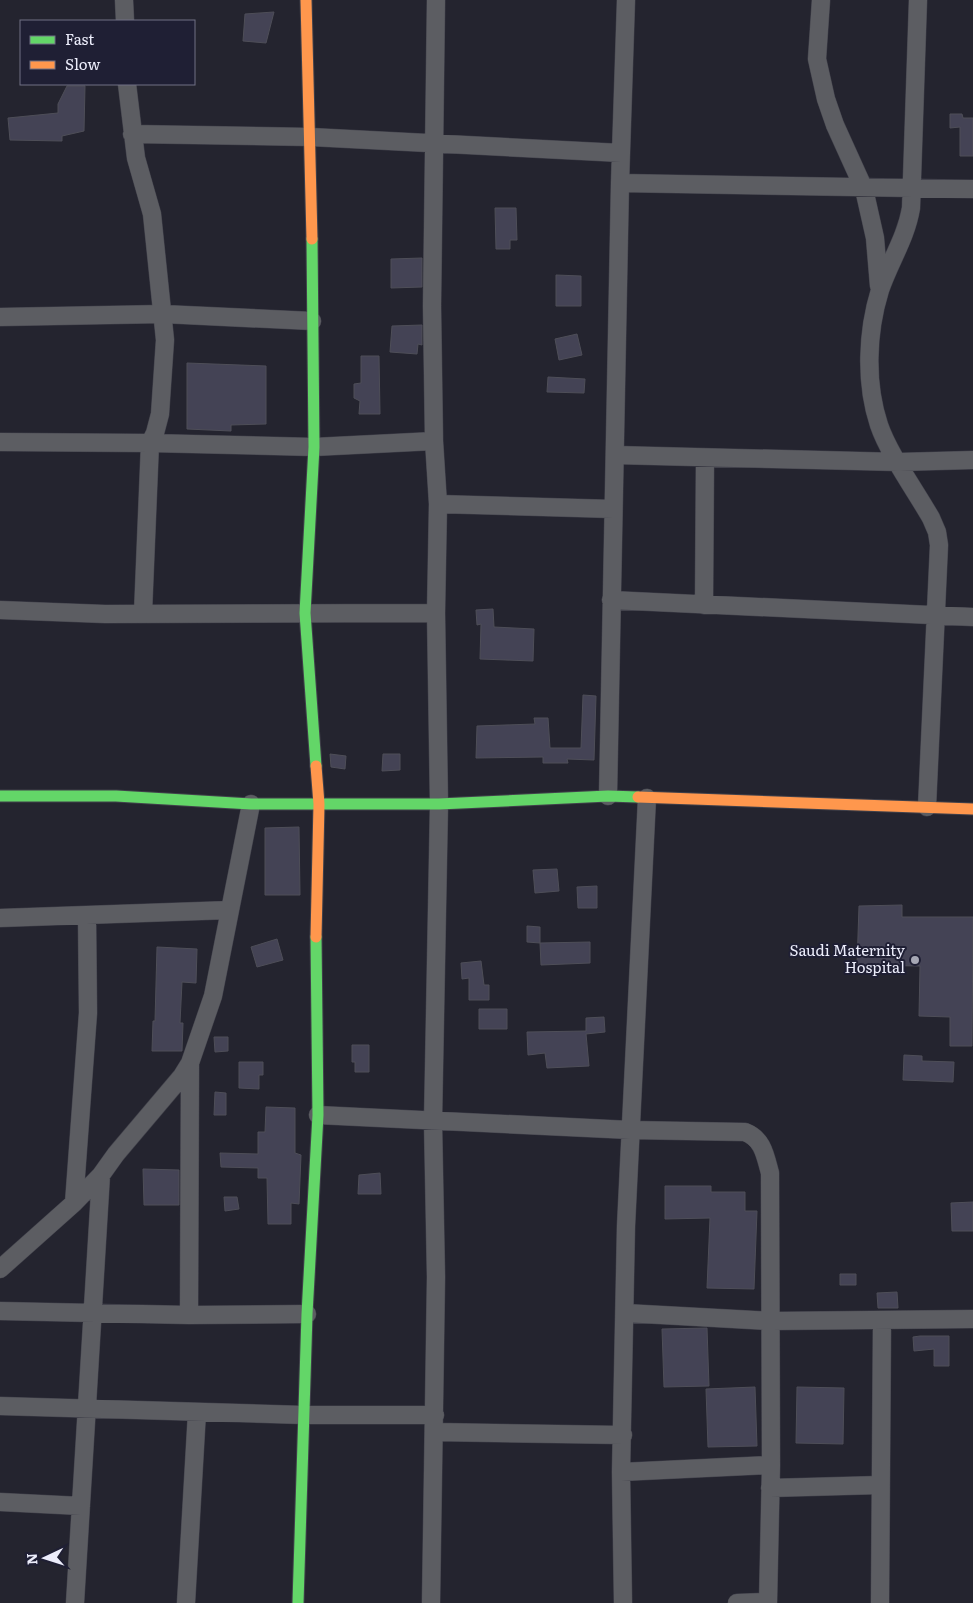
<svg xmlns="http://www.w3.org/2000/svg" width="973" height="1603" viewBox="0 0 973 1603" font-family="Literata,serif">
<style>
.building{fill:#444355;stroke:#4e4e58}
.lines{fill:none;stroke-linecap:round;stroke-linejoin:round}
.street-casing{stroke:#41414b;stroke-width:19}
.fast-casing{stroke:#41414b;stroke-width:13}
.slow-casing{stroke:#41414b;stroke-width:13}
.street{stroke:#5c5d62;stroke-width:18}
.fast{stroke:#63d668;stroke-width:11}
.slow{stroke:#ff974d;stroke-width:11}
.poi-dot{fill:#a6a7b4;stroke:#1f1f34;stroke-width:2}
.labels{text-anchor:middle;stroke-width:4;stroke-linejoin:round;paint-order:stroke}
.poi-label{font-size:15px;fill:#ecedfb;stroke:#1f1f34;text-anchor:end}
</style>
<rect width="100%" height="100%" fill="#24242f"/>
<path class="building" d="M274,12L266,43L243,41L245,14Z
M67,86H85L84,131L62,136V141L10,140L8,118L58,113V104Z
M950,114H962L963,118H973V156H960V127L950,128Z
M495,208H516L517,240H510V249H496Z
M422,258V287L391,288V259Z
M556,275L581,276V306H556Z
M422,325V345L418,344L417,354L390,352L392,326Z
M577,334L582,355L559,360L555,339Z
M361,356H379L380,414H359L360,401L354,398V384L361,383Z
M187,363L266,366V424L231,425V431L187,429Z
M548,377L585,379L584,393L547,392Z
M493,609L494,627L534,629L533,661L480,659L481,624L477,625L476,610Z
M583,695L596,696L594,760L567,759L568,763H543V757L476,758L477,726L535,724L534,718H548L550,748H581Z
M330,754L346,756L345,769L331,767Z
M383,754H400V770L382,771Z
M299,827L300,895H265V828Z
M557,869L559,891L535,893L533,870Z
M597,886V908H578L577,887Z
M902,905V917H973L972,1046H950V1017L919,1016L920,966L857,965L859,906Z
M527,926L540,927V943L527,942Z
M277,939L283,960L257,967L251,947Z
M590,942V963L541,965L540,943Z
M157,947L197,949L196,983L182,982L180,1023H183L182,1051H152L153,1021H155Z
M481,961L484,985H489V1000H469V978L462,979L461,963Z
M479,1009H507V1029H479Z
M604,1017L605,1032L586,1034L589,1066L547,1068L545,1053L528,1055L527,1032L586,1031V1018Z
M214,1037H228V1051L215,1052Z
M352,1045H369V1072H355V1062H352Z
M904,1055L922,1056V1061L954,1062L953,1082L903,1080Z
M239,1062H263V1075H259V1089L239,1088Z
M215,1092L226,1093V1115H214Z
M266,1107L295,1108V1153L301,1155L299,1204L291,1203V1224H268L267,1178H258V1168L221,1167L220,1153L258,1154V1132H265Z
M143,1169L179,1170V1205H144Z
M380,1173L381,1194H358L359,1175Z
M665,1186H711V1192H745V1211H757L754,1289L707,1288L710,1218L665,1219Z
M224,1197H237L239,1209L225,1211Z
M973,1202V1231H952L951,1203Z
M840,1274H856V1285H840Z
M897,1292L898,1308H878L877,1293Z
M707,1328L709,1386L664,1387L662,1329Z
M920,1336H949V1366H934V1349L914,1351L913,1337Z
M755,1387L757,1446L708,1447L706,1389Z
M797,1387L844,1388L843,1444L796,1443Z"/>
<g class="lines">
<defs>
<path id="street" d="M124,0L125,21
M821,0L817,59L826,99L835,125L864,189L875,238L879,286
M918,0L911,208C906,238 890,261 880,290C867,332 865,383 879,425C889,454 915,490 931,518L937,532L939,545L927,807
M127,84L136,158L152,214L165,340L160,414L155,433L150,443L143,613
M132,134L311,137L621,153
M620,183L973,189
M0,317L163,314L312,321
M0,442L150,443L314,447L434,441
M615,455L899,462L973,460
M438,504L613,509
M611,600L973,617
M704,605L705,458
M0,610L105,614L436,613
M608,796L620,183L626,0
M0,918L230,910
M318,1115L630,1130L745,1132C763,1139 765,1155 770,1173L771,1465L768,1603
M74,1203L88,1013L87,915
M0,1269L74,1203L101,1175L116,1154L182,1076L190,1063L213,996L251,804
M0,1311L189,1315L307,1314
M625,1313L771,1321L973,1319
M189,1315L190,1063
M0,1406L304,1415H435
M435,1432L623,1435
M621,1472L771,1465
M770,1488L880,1485
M0,1502L81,1506
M75,1603L101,1175
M186,1603L197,1412
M431,1603L436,1277L433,1122L439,804L436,613L438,504L434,441L432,306L436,0
M623,1603L621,1472L626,1226L647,798
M737,1603L768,1602
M880,1603L882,1322"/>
<path id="fast" d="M312,239L314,447L305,613L316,766
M0,796H116L251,804H439L608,796L638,797
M298,1603L307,1314L318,1115L316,937"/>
<path id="slow" d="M306,0L312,239
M638,797L973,809
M316,937L319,804L316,766"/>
</defs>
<use href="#street" class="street-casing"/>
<use href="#fast" class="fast-casing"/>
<use href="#slow" class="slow-casing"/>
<use href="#street" class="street"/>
<use href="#fast" class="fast"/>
<use href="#slow" class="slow"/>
</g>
<circle class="poi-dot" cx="915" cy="960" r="5"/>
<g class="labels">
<g class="poi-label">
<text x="905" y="956">Saudi Maternity<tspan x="905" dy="17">Hospital</tspan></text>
</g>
</g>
<rect x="20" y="20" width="175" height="65" fill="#1f1f34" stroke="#717184"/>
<rect x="30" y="36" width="25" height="8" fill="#63d668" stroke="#717184"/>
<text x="65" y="45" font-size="15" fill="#ecedfb">Fast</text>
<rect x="30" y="61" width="25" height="8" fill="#ff974d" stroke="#717184"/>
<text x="65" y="70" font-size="15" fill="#ecedfb">Slow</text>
<g transform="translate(45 1558) rotate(266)" stroke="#1f1f34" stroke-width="4" paint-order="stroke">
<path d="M0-4L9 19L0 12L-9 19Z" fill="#ecedfb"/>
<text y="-8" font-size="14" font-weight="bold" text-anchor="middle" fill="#ecedfb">N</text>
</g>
</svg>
